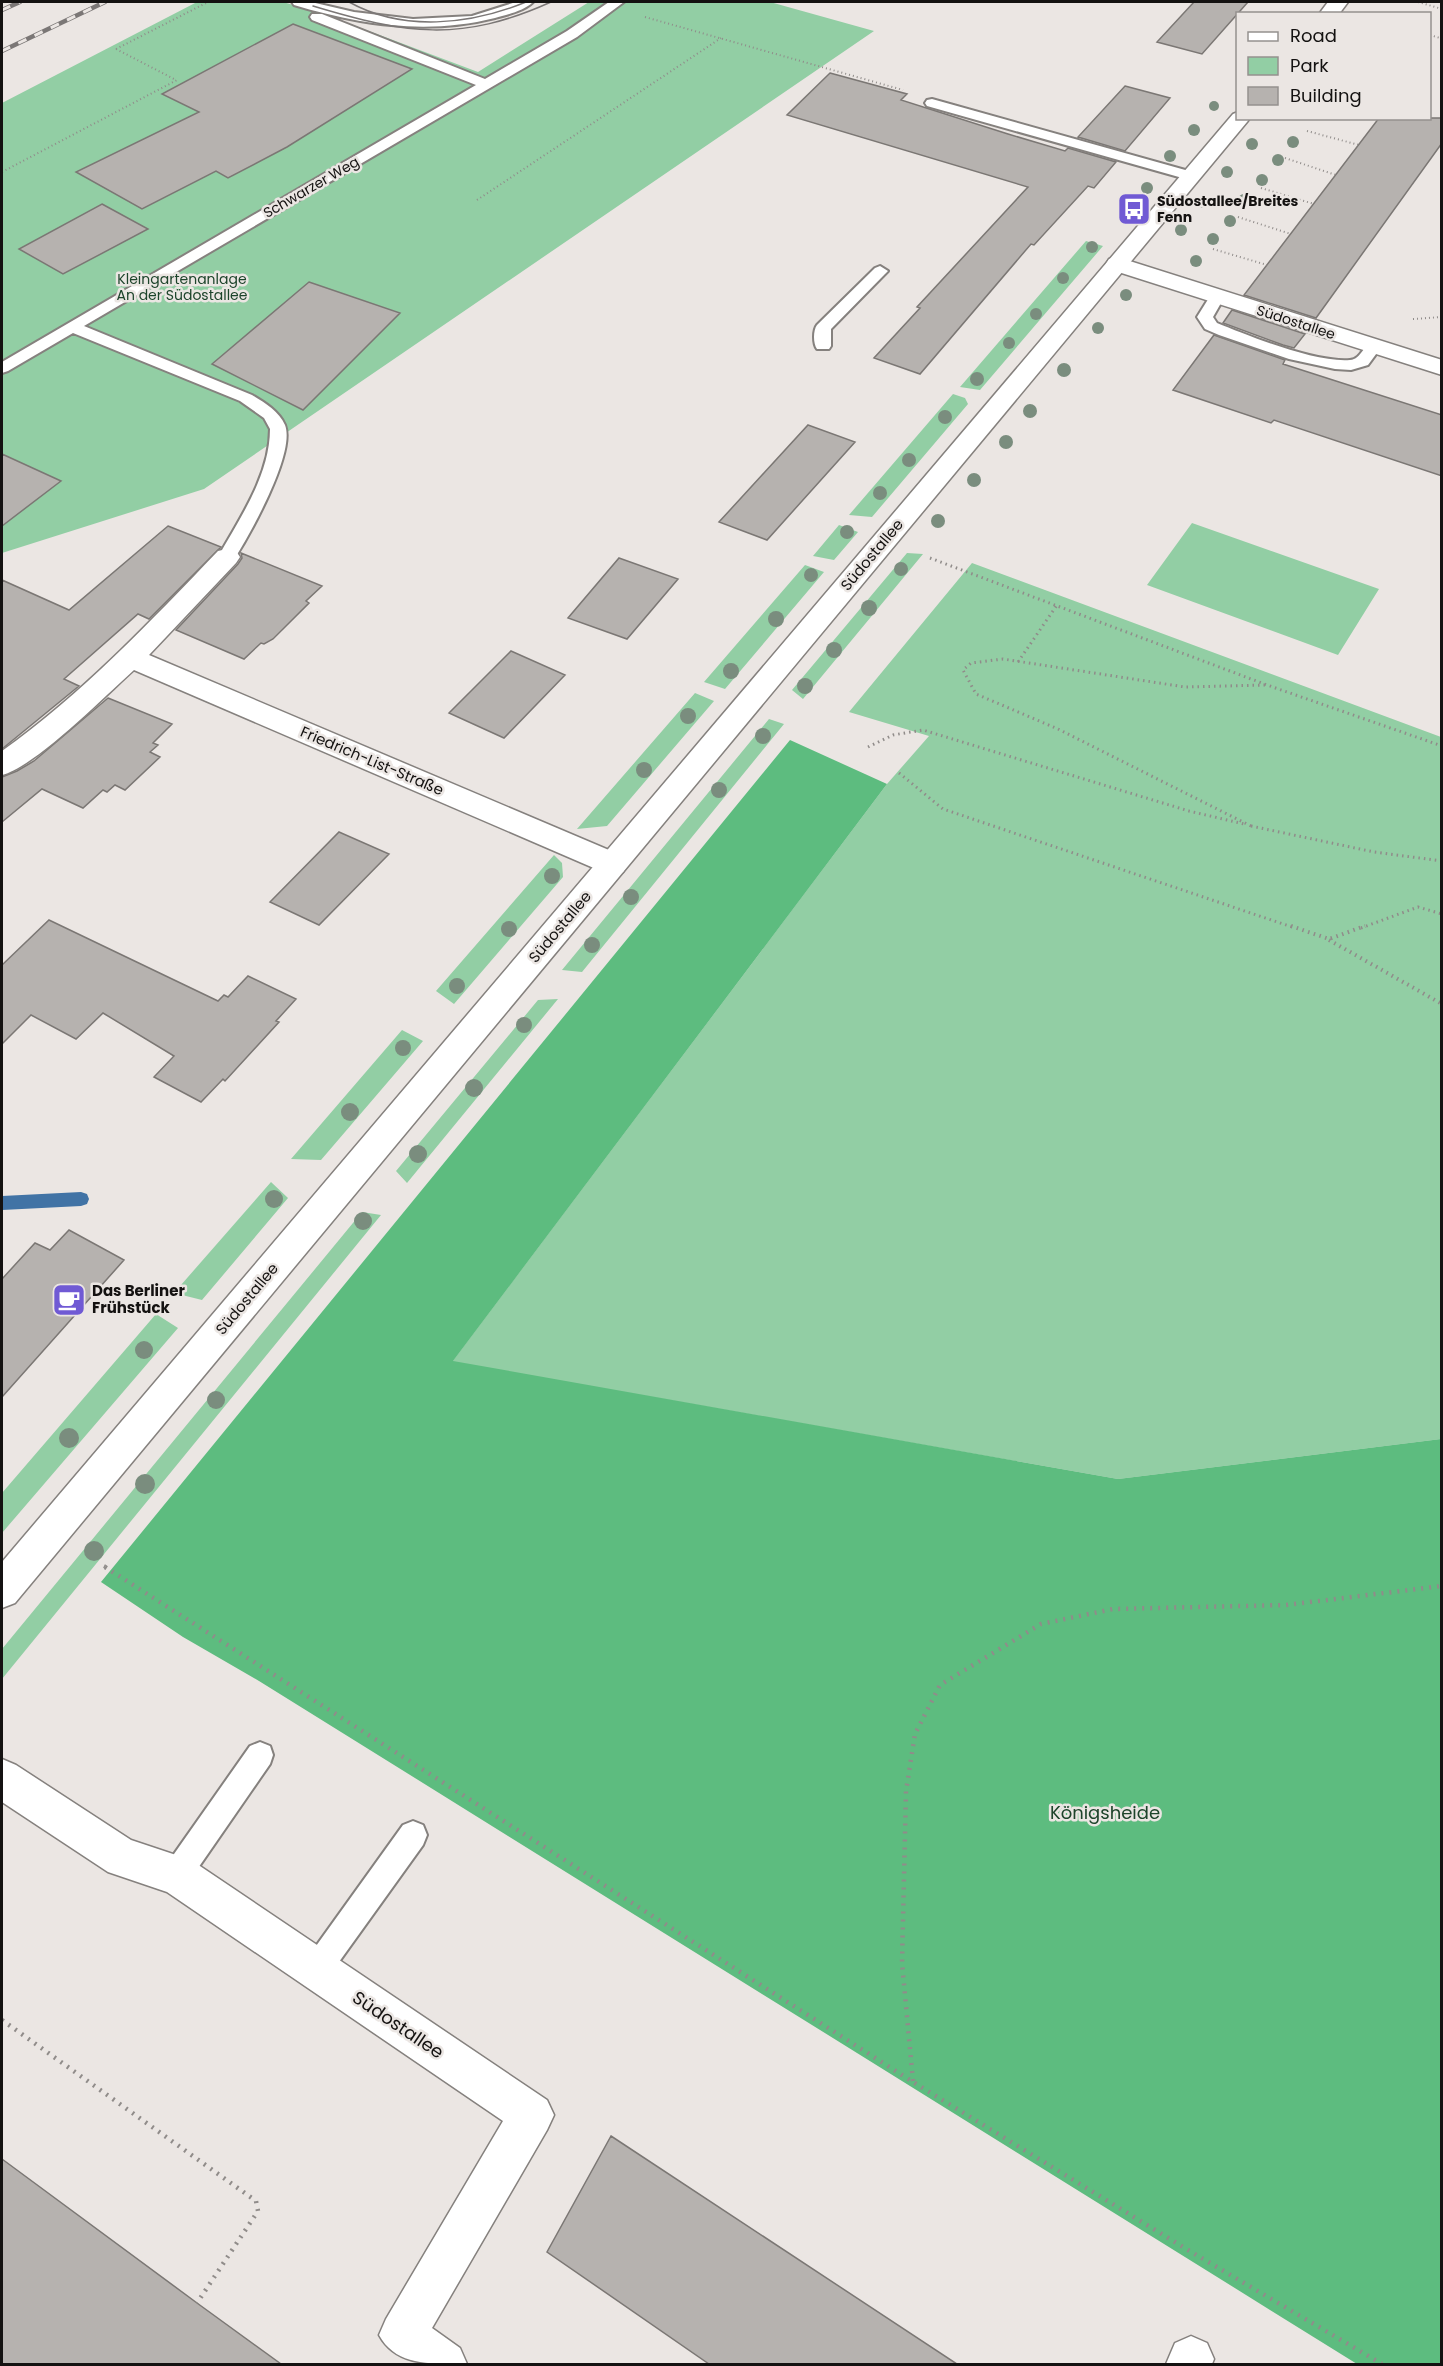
<svg xmlns="http://www.w3.org/2000/svg" width="1443" height="2366" viewBox="0 0 1443 2366" font-family="Poppins,sans-serif">
<style>
.green{fill:#92cea4}
.forest{fill:#5dbc7f}
.lines{fill:none;stroke-linecap:round;stroke-linejoin:round}
.stream{fill:#4173a5;fill-rule:evenodd}
.building{fill:#b6b2af;stroke:#7b7774;stroke-width:1.5}
.lane-casing{stroke:#85817e;stroke-width:4}
.street-casing{stroke:#85817e;stroke-width:3}
.secondary-casing{stroke:#85817e;stroke-width:3}
.path-far3{stroke:#908c8a;stroke-width:2;stroke-dasharray:1 3;stroke-linecap:butt}
.path-far2{stroke:#908c8a;stroke-width:3;stroke-dasharray:1.5 4;stroke-linecap:butt}
.path-far1{stroke:#908c8a;stroke-width:4;stroke-dasharray:1.5 4.5;stroke-linecap:butt}
.path{stroke:#908c8a;stroke-width:4.5;stroke-dasharray:2 6;stroke-linecap:butt}
.lane{fill:#fff;fill-rule:evenodd}
.street{fill:#fff;fill-rule:evenodd}
.secondary{fill:#fff;fill-rule:evenodd}
.tram{stroke:#7b7776;stroke-width:1.5}
.rail-casing{stroke:#7b7776;stroke-width:4.5}
.rail{stroke:#ebe6e3;stroke-width:3;stroke-dasharray:9;stroke-linecap:butt}
.tree{fill:#7a8d7e}
.labels{text-anchor:middle;stroke-width:5;stroke-linejoin:round;paint-order:stroke}
.far-street-label{font-size:14px;fill:#141211;stroke:#ebe6e3}
.far-poi-label{font-size:14px;font-weight:bold;fill:#141211;stroke:#ebe6e3;text-anchor:start}
.far-park-label{font-size:14px;fill:#1d442b;stroke:#ebe6e3}
.street-label{font-size:15px;fill:#141211;stroke:#ebe6e3}
.poi-label{font-size:15px;font-weight:bold;fill:#141211;stroke:#ebe6e3;text-anchor:start}
.near-park-label{font-size:18px;fill:#1d442b;stroke:#ebe6e3}
.near-street-label{font-size:18px;fill:#141211;stroke:#ebe6e3}
</style>
<rect width="100%" height="100%" fill="#ebe6e3"/>
<path class="green" d="M197,2H283L321,13L478,72L589,2H770L874,31L204,489L2,553V103Z
M1086,241L1103,246L980,390L960,387Z
M953,394L965,398L968,404L872,517L849,515Z
M1192,523L1379,589L1338,655L1147,585Z
M839,525L858,532L834,560L813,556Z
M907,553L923,554L803,699L792,690Z
M972,563L1441,737V1439L1118,1479L452,1362L887,784L929,736L849,712Z
M805,565L824,572L725,689L704,682Z
M695,693L714,701L607,826L577,829Z
M769,719L784,724L582,972L562,970Z
M554,855L562,863L563,877L454,1004L436,991Z
M558,999L407,1183L396,1171L538,1000Z
M402,1030L423,1041L321,1160L291,1159Z
M271,1182L288,1198L202,1300L174,1293Z
M362,1212L381,1215L2,1679V1649Z
M156,1314L178,1328L2,1533V1493Z"/>
<path class="forest" d="M790,740L887,784L453,1361L1118,1479L1441,1439V2364H1357L259,1681L183,1637L101,1582Z"/>
<g class="lines">
<path class="stream" d="M81,1192L87,1194L89,1199L87,1204L81,1206L2,1210V1196Z"/>
</g>
<path class="building" d="M1194,2H1248L1202,54L1157,42Z
M293,24L412,69L287,147L228,178L216,171L142,209L76,172L199,112L162,94Z
M830,73L907,94L901,100L1008,134L1065,151L1068,148L1116,162L1094,188L1088,186L1034,245L1031,244L920,374L874,358L920,308L917,307L1028,187L787,115Z
M1125,86L1170,98L1125,151L1078,137Z
M1379,118H1442V143L1316,318L1244,295Z
M102,204L148,229L63,274L19,249Z
M309,282L400,313L303,410L212,364Z
M1232,310L1305,334L1294,348L1283,345L1223,323Z
M1214,335L1285,360L1283,364L1442,415V476L1274,420L1271,423L1173,390Z
M808,425L855,442L767,540L719,522Z
M2,454L61,481L2,526Z
M168,526L221,547L149,619L138,614L64,679L79,686L2,749V580L69,610Z
M241,553L322,586L306,601L309,603L273,639L264,644L261,643L244,659L176,630L238,564L242,558Z
M619,558L678,579L627,639L568,618Z
M511,651L565,675L504,738L449,713Z
M108,698L172,724L153,743L158,745L150,752L160,757L125,790L115,785L107,792L103,790L83,808L42,789L2,822V777L17,771L34,761Z
M339,832L389,854L319,925L270,902Z
M49,920L218,1001L224,995L228,997L248,976L296,999L276,1021L279,1022L225,1081L223,1079L201,1102L154,1077L174,1056L103,1013L76,1039L31,1015L2,1044V965Z
M69,1230L124,1260L2,1397V1279L35,1243L50,1250Z
M611,2136L957,2364H709L547,2252Z
M2,2159L197,2303L281,2364H2Z"/>
<g class="lines">
<defs>
<path id="lane" d="M292,2H311L354,12L413,19L472,16L516,2H533C524,11 506,15 495,18C427,35 361,25 294,5Z
M609,2H624L577,37L84,326L252,395C264,402 279,411 285,425C296,453 249,536 233,561H221L218,557C240,518 270,475 270,429L264,418L240,401L73,333L8,371L2,373V362L476,85L312,20L310,17L312,14H322L485,79L567,31Z
M932,99L1196,173L1198,176L1191,180L1186,179L927,106L925,103L927,100Z
M880,266L888,271L885,274L831,329V346L829,349H817C813,344 813,330 817,325L875,268Z
M1217,291L1225,296L1213,317L1217,323C1249,336 1316,363 1350,360C1362,359 1363,344 1374,341L1382,346L1368,365L1351,370L1335,369L1289,359L1219,335L1205,329L1197,317L1212,293Z
M260,1742L270,1746L273,1755L270,1764L187,1884L177,1888L167,1884L163,1874L167,1864L250,1746Z
M413,1821L423,1825L427,1835L423,1845L326,1980L316,1984L306,1980L302,1970L306,1960L403,1825Z"/>
<path id="street" d="M1117,257L1442,360V375L1109,269L1106,264L1109,259Z
M227,549L236,551L240,557L236,563L149,655L623,856L628,864L623,872L613,875L603,872L134,670C106,695 35,767 2,775V751C82,694 150,622 218,551Z
M2,1759L16,1765L131,1840L191,1860L547,2100L554,2115L547,2130L432,2328L460,2348L467,2364C429,2364 396,2366 379,2335L386,2319L503,2121L167,1892L108,1872L2,1802Z
M1191,2336L1207,2343L1214,2359L1212,2364H1166L1175,2343Z"/>
<path id="secondary" d="M1328,2H1348L1339,14H1319Z
M1238,112V118H1250L1247,122L15,1603L2,1608V1562L1233,114Z"/>
</defs>
<use href="#lane" class="lane-casing"/>
<use href="#street" class="street-casing"/>
<use href="#secondary" class="secondary-casing"/>
<path class="path-far3" d="M1418,2L1442,9
M645,17L903,90
M1430,35L1440,38
M116,49L208,2
M116,49L176,80
M1307,131L1359,145
M1285,158L1336,175
M2,172L177,80
M1261,188L1314,204
M477,200L721,38
M1238,217L1291,234
M1213,249L1267,265
M1413,319L1442,317"/>
<path class="path-far2" d="M930,558L1267,685L1442,746
M1018,662L1057,605
M868,747L893,735L923,730L1189,811L1244,824
M899,773L943,809L1295,928
M1251,826L1058,729L976,694L963,670L971,663L1003,659L1185,687L1267,685
M1251,826L1374,852L1442,861
M1361,928L1418,907L1442,914"/>
<path class="path-far1" d="M1291,926L1329,939L1365,926
M1329,940L1442,1004
M104,1566L108,1568"/>
<path class="path" d="M105,1567L913,2082L1188,2250L1382,2364
M2,2020L256,2201L258,2211L197,2303
M913,2081L902,1963L906,1791L915,1734L940,1685L1041,1624L1113,1609L1286,1605L1442,1586"/>
<use href="#lane" class="lane"/>
<use href="#street" class="street"/>
<use href="#secondary" class="secondary"/>
<path class="tram" d="M349,2C403,32 470,25 526,2
M313,6C406,34 460,43 551,2"/>
<defs>
<path id="rail" d="M2,10L20,2
M2,51L105,2"/>
</defs>
<use href="#rail" class="rail-casing"/>
<use href="#rail" class="rail"/>
</g>
<g class="tree">
<circle cx="1214" cy="106" r="5"/>
<circle cx="1194" cy="130" r="6"/>
<circle cx="1293" cy="142" r="6"/>
<circle cx="1252" cy="144" r="6"/>
<circle cx="1170" cy="156" r="6"/>
<circle cx="1278" cy="160" r="6"/>
<circle cx="1227" cy="172" r="6"/>
<circle cx="1262" cy="180" r="6"/>
<circle cx="1147" cy="188" r="6"/>
<circle cx="1244" cy="200" r="6"/>
<circle cx="1203" cy="202" r="6"/>
<circle cx="1124" cy="213" r="6"/>
<circle cx="1230" cy="221" r="6"/>
<circle cx="1181" cy="230" r="6"/>
<circle cx="1213" cy="239" r="6"/>
<circle cx="1092" cy="247" r="6"/>
<circle cx="1196" cy="261" r="6"/>
<circle cx="1063" cy="278" r="6"/>
<circle cx="1126" cy="295" r="6"/>
<circle cx="1036" cy="314" r="6"/>
<circle cx="1098" cy="328" r="6"/>
<circle cx="1009" cy="343" r="6"/>
<circle cx="1064" cy="370" r="7"/>
<circle cx="977" cy="379" r="7"/>
<circle cx="1030" cy="411" r="7"/>
<circle cx="945" cy="417" r="7"/>
<circle cx="1006" cy="442" r="7"/>
<circle cx="909" cy="460" r="7"/>
<circle cx="974" cy="480" r="7"/>
<circle cx="880" cy="493" r="7"/>
<circle cx="938" cy="521" r="7"/>
<circle cx="847" cy="532" r="7"/>
<circle cx="901" cy="569" r="7"/>
<circle cx="811" cy="575" r="7"/>
<circle cx="869" cy="608" r="8"/>
<circle cx="776" cy="619" r="8"/>
<circle cx="834" cy="650" r="8"/>
<circle cx="731" cy="671" r="8"/>
<circle cx="805" cy="686" r="8"/>
<circle cx="688" cy="716" r="8"/>
<circle cx="763" cy="736" r="8"/>
<circle cx="644" cy="770" r="8"/>
<circle cx="719" cy="790" r="8"/>
<circle cx="552" cy="876" r="8"/>
<circle cx="631" cy="897" r="8"/>
<circle cx="509" cy="929" r="8"/>
<circle cx="592" cy="945" r="8"/>
<circle cx="457" cy="986" r="8"/>
<circle cx="524" cy="1025" r="8"/>
<circle cx="403" cy="1048" r="8"/>
<circle cx="474" cy="1088" r="9"/>
<circle cx="350" cy="1112" r="9"/>
<circle cx="418" cy="1154" r="9"/>
<circle cx="274" cy="1199" r="9"/>
<circle cx="363" cy="1221" r="9"/>
<circle cx="144" cy="1350" r="9"/>
<circle cx="216" cy="1400" r="9"/>
<circle cx="69" cy="1438" r="10"/>
<circle cx="145" cy="1484" r="10"/>
<circle cx="94" cy="1551" r="10"/>
</g>
<defs>
<symbol id="bus-square" viewBox="-11 -11 22 22"><rect x="-9" y="-9" width="18" height="18" rx="4" fill="#705ad4" stroke="#ebe6e3"/><path d="M-5-6H5V4H4V6H2V4H-2V6H-4V4H-5ZM-3.5-4V0h7V-4ZM-3.5 1.2v1.5H-2V1.2ZM2 1.2v1.5H3.5V1.2Z" fill="#fff"/></symbol>
<symbol id="cafe-square" viewBox="-11 -11 22 22"><rect x="-9" y="-9" width="18" height="18" rx="4" fill="#705ad4" stroke="#ebe6e3"/><path d="M-5.5-4.5H6V0H3Q3 3.5 0 3.5H-2.5Q-5.5 3.5-5.5 0ZM3-3.2v2h1.7v-2ZM-6 4.5H4V6H-6Z" fill="#fff"/></symbol>
</defs>
<g fill-rule="evenodd">
<use href="#bus-square" x="1115" y="190" width="38" height="38"/>
<use href="#cafe-square" x="50" y="1281" width="38" height="38"/>
</g>
<g class="labels">
<g class="far-street-label">
<text transform="translate(311 187) rotate(-30)" y="5">Schwarzer Weg</text>
<text transform="translate(1296 322) rotate(18)" y="5">Südostallee</text>
</g>
<g class="far-poi-label">
<text x="1157" y="206">Südostallee/Breites<tspan x="1157" dy="16">Fenn</tspan></text>
</g>
<g class="far-park-label">
<text x="182" y="284">Kleingartenanlage<tspan x="182" dy="16">An der Südostallee</tspan></text>
</g>
<g class="street-label">
<text transform="translate(872 555) rotate(-50)" y="5">Südostallee</text>
<text transform="translate(372 761) rotate(23)" y="5">Friedrich-List-Straße</text>
<text transform="translate(560 927) rotate(-50)" y="5">Südostallee</text>
<text transform="translate(247 1299) rotate(-50)" y="5">Südostallee</text>
</g>
<g class="poi-label">
<text x="92" y="1296">Das Berliner<tspan x="92" dy="17">Frühstück</tspan></text>
</g>
<g class="near-park-label">
<text x="1105" y="1819">Königsheide</text>
</g>
<g class="near-street-label">
<text transform="translate(398 2025) rotate(34)" y="6">Südostallee</text>
</g>
</g>
<rect width="1443" height="2366" fill="none" stroke="#141211" stroke-width="6"/>
<rect x="1236" y="12" width="195" height="108" fill="#ebe6e3" stroke="#95918f" stroke-width="1.5"/>
<rect x="1248" y="32" width="30" height="9" fill="#ffffff" stroke="#95918f" stroke-width="1.5"/>
<text x="1290" y="42" font-size="18" fill="#141211">Road</text>
<rect x="1248" y="57" width="30" height="18" fill="#92cea4" stroke="#95918f" stroke-width="1.5"/>
<text x="1290" y="72" font-size="18" fill="#141211">Park</text>
<rect x="1248" y="87" width="30" height="18" fill="#b6b2af" stroke="#95918f" stroke-width="1.5"/>
<text x="1290" y="102" font-size="18" fill="#141211">Building</text>
</svg>
